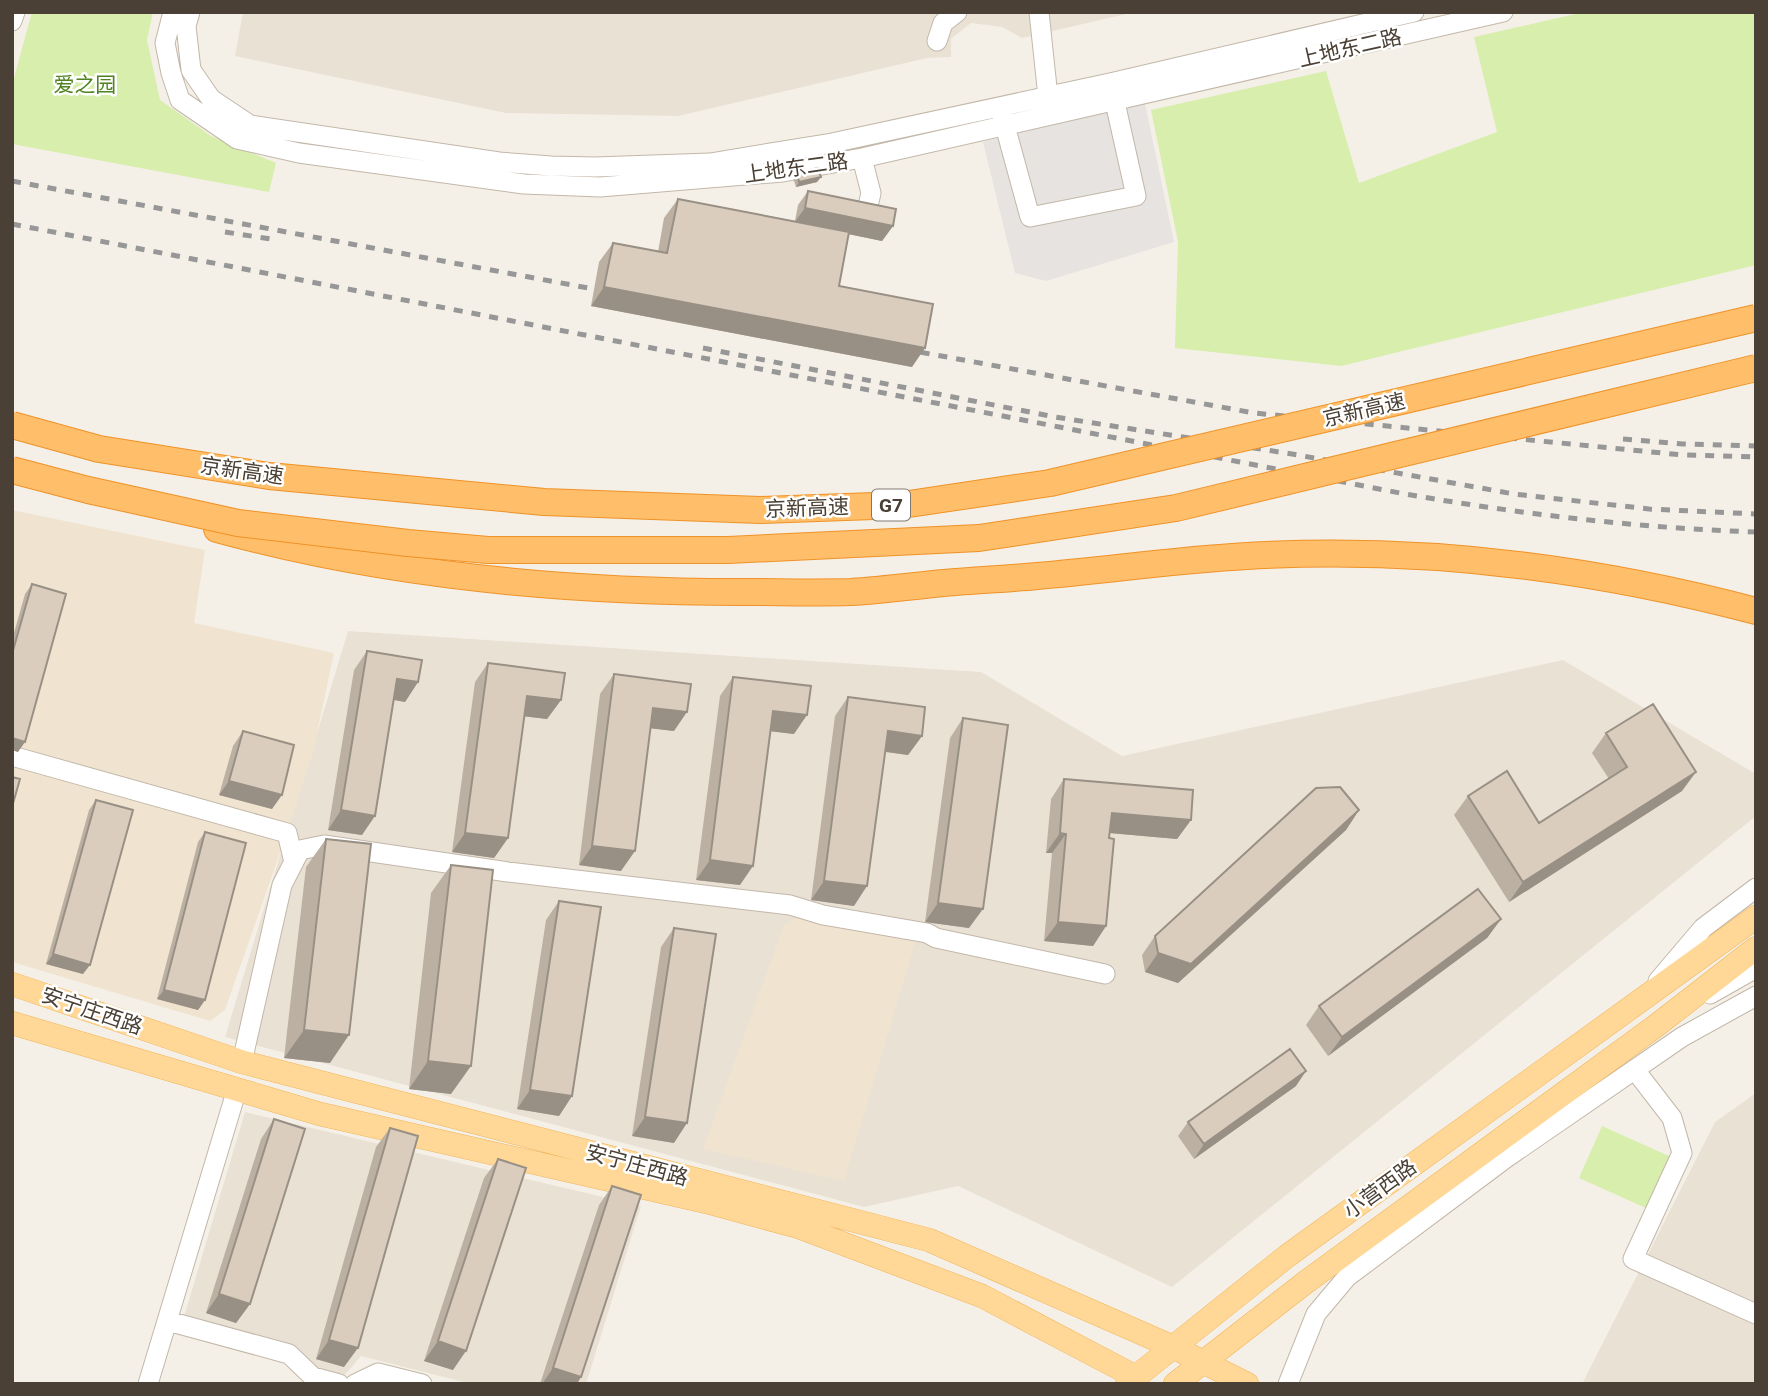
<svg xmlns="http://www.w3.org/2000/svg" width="1768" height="1396" viewBox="0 0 1768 1396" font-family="Roboto,'Noto Sans SC',sans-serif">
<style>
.residential{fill:#eae1d5}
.education{fill:#f0e4d0}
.green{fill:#d7eeac}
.parking{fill:#e6e3e0}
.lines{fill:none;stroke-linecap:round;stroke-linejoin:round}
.minor-casing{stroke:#c2b7a9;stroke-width:21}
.major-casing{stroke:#f1b55a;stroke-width:24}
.highway-casing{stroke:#ef9228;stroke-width:28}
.minor{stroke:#fff;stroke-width:19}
.major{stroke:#ffd797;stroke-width:23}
.highway{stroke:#ffbe69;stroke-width:26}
.rail{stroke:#979797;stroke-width:5;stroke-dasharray:9 9;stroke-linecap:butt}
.highway-bridge-casing{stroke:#ef9228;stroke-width:28;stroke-linecap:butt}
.highway-bridge{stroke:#ffbe69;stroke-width:26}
.wall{fill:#bcb0a3}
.shaded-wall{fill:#999085}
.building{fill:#dbcdbe;stroke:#999085;stroke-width:2}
.labels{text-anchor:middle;stroke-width:5;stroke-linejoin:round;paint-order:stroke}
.shield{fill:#fff;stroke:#807972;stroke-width:2}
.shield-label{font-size:19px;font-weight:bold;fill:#4a4035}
.street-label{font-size:21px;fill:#4a4035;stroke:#fff}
.park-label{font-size:21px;fill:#508321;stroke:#fff}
</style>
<rect width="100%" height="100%" fill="#f5f0e7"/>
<path class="residential" d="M243,12H1135L1022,38L1002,27L971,23L951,39V57L927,58L678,116L506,113L235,56Z
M348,631L981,672L1122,756L1563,660L1756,774V816L1172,1287L958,1186L864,1207L225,1037Z
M1756,1093V1384H1582L1715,1122Z
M245,1112L641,1206L586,1384H471L361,1356L344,1376L309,1365L298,1349L183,1320Z"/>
<path class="education" d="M12,510L205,550L194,623L334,653L313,752L287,833L225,1010L210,1021L12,962Z
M803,914L916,939L844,1181L703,1149L784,925Z"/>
<path class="green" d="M32,12H153L147,40L160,100L211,136L276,163L269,192L12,144V85Z
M1584,12H1756V265L1341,366L1175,348L1178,242L1151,110L1326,71L1359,183L1497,132L1474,37Z
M1602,1126L1671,1157L1648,1209L1579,1178Z"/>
<path class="parking" d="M1144,99L1174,242L1046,281L1015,273L983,142Z"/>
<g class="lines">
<defs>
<path id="minor" d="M173,12L165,43L171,73L180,100L237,139L299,153L524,184L600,187L783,172L862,158L1503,12
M190,12L186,26L191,70L211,99L250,125L499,162L551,166L595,167L710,163L832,143L1110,83L1414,12
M1039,12L1048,97
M12,21L15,12
M937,41L943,23L957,12
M1002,115L1030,217L1136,196L1112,89
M862,158L871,193L865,219
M12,756L287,833L294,862
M1658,981L1703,928L1756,888
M1710,994L1756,968
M242,1062L282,885L300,850L324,845L508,872L790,905L823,915L927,933L936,938L1105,974
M1635,1070L1672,1118L1682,1153L1633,1259L1756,1314
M168,1321L289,1354L313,1377L339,1384
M148,1384L237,1089
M355,1384L378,1373L422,1384
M1288,1384L1316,1314L1347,1277L1506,1158L1682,1037L1756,996"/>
<path id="major" d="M12,984L242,1062L929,1240L1173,1347L1247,1384
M12,1023L320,1114L707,1202L799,1227L982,1296L1136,1377
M1127,1384L1287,1256L1756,917
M1175,1384L1306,1282L1657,1025L1756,948"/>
<path id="highway" d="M217,529C387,576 566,592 742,592C778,592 815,593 851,592C882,590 913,586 944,583C975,580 1006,579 1037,576C1107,570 1176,560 1247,556C1418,546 1590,567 1756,611"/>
</defs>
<use href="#minor" class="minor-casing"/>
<use href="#major" class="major-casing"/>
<use href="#highway" class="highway-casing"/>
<use href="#minor" class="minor"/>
<use href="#major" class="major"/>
<use href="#highway" class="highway"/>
<path class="rail" d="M12,181L615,293
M12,224L1405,494C1521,514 1638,528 1756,532
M225,232L277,240
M703,348L1055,417L1292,454L1514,494L1649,509L1756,514
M903,349L1254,413L1683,455L1756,457
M1623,439L1683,444L1756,446"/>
<defs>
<path id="highway-bridge" d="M12,425L99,449L269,476L544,502L760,510L902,505L1050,483L1756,318
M12,470L88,490L238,523L408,543L488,550H728L979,538L1176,508L1756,368"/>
</defs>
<use href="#highway-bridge" class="highway-bridge-casing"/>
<use href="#highway-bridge" class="highway-bridge"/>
</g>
<path class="wall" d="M797,173L821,177L817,182L796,187L793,178Z
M808,191L893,226L882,241L849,234L839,286L912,367L591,306L599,262L613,243L658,252L664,218L678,199L795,221L798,205Z
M32,584L18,752L12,750V640L25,594Z
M367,651L418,682L405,702L394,700L362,835L328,830L354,670Z
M488,663L561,700L547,719L524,716L508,838L494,858L452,852L475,682Z
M614,674L674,731L650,728L621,871L579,865L600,694Z
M733,677L794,734L770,731L740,885L696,880L720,696Z
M848,697L922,736L908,755L885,752L854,906L811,900L835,716Z
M963,718L969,928L925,922L950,738Z
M243,731L272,809L219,795L233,746Z
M1606,733L1682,791L1509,902L1454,815L1468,796L1539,823L1609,779L1592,753Z
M1064,779L1191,820L1177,839L1110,833L1106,926L1093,946L1044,941L1052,853H1046L1051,799Z
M96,800L83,974L46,964L89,810Z
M1359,810L1346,830L1178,983L1145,972L1142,955L1155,936Z
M205,832V1000L198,1010L157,999L198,842Z
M326,839L330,1063L284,1058L306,867Z
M451,865V1094L409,1089L431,893Z
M559,901L572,1096L559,1116L517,1109L546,920Z
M1501,919L1487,938L1328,1056L1306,1025L1319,1006Z
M674,928V1143L632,1136L661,947Z
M1296,1086L1194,1159L1178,1136L1188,1122Z
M274,1119L250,1304L236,1323L206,1313L261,1139Z
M390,1128L344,1367L316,1359L376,1147Z
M498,1159L453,1370L424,1361L484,1178Z
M612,1186L577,1384H540L599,1205Z"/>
<path class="shaded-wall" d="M821,177L817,182L796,187L799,182Z
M805,208L893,226L882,241L794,223Z
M604,287L925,348L912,367L591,306Z
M397,679L418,682L405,702L384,698Z
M527,696L561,700L547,719L513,715Z
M653,708L687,712L674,731L639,727Z
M773,711L807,715L794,734L760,730Z
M888,731L922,736L908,755L874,750Z
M12,738L25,742L18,752L12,750Z
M1696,772L1682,791L1509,902L1523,882Z
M229,781L282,795L272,809L219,795Z
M341,810L375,816L362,835L328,830Z
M1359,810L1346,830L1178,983L1145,972L1158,953Z
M1112,813L1191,820L1177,839L1098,832Z
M465,833L508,838L494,858L452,852Z
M1060,833L1066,834L1052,853H1046Z
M592,846L635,851L621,871L579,865Z
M710,860L753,866L740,885L696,880Z
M824,881L867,886L854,906L811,900Z
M938,903L983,909L969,928L925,922Z
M1501,919L1487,938L1328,1056L1342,1037Z
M1058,922L1106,926L1093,946L1044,941Z
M53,954L90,965L83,974L46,964Z
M164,990L205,1000L198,1010L157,999Z
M304,1030L349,1035L330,1063L284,1058Z
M428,1061L471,1066L451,1094L409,1089Z
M1306,1071L1296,1086L1194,1159L1204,1144Z
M530,1090L572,1096L559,1116L517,1109Z
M645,1117L687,1123L674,1143L632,1136Z
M219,1294L250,1304L236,1323L206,1313Z
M329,1340L358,1348L344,1367L316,1359Z
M438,1341L466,1351L453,1370L424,1361Z
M553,1368L581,1377L577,1384H542Z"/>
<path class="building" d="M818,168L821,177L799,182L797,173Z
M808,191L896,209L893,226L805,208Z
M678,199L849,232L839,286L933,304L925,348L604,287L613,243L667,253Z
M32,584L66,594L25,742L12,738V654Z
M367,651L422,660L418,682L397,679L375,816L341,810Z
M488,663L565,673L561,700L527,696L508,838L465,833Z
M614,674L691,684L687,712L653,708L635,851L592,846Z
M733,677L811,686L807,715L773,711L753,866L710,860Z
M848,697L925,707L922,736L888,731L867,886L824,881Z
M1653,704L1696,772L1523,882L1468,796L1507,771L1539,823L1627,767L1606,733Z
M963,718L1008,725L983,909L938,903Z
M243,731L294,745L282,795L229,781Z
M12,777L20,779L12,807Z
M1064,779L1193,790L1191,820L1112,813L1109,838L1114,839L1106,926L1058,922L1066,834L1060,833Z
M1340,787L1359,810L1191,964L1158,953L1155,936L1316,788Z
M96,800L133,810L90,965L53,954Z
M205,832L246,843L205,1000L164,990Z
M326,839L371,844L349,1035L304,1030Z
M451,865L493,870L471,1066L428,1061Z
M1478,889L1501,919L1342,1037L1319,1006Z
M559,901L601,907L572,1096L530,1090Z
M674,928L716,934L687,1123L645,1117Z
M1290,1049L1306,1071L1204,1144L1188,1122Z
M274,1119L305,1129L250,1304L219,1294Z
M390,1128L418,1136L358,1348L329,1340Z
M498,1159L526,1168L466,1351L438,1341Z
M612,1186L641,1195L581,1377L553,1368Z"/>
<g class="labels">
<rect class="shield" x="872" y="489.5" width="38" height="31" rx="5"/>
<g class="shield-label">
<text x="891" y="512">G7</text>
</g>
<g class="street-label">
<text transform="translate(1350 48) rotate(-13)" y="7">上地东二路</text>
<text transform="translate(796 168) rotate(-8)" y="7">上地东二路</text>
<text transform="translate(1364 410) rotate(-13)" y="7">京新高速</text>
<text transform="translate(242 471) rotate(8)" y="7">京新高速</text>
<text transform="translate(807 508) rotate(-2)" y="7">京新高速</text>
<text transform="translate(92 1011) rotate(19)" y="7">安宁庄西路</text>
<text transform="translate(637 1165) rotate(15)" y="7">安宁庄西路</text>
<text transform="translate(1380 1189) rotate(-36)" y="7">小营西路</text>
</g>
<g class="park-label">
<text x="85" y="92">爱之园</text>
</g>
</g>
<rect width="1768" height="1396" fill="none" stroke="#4a4035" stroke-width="28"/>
</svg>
